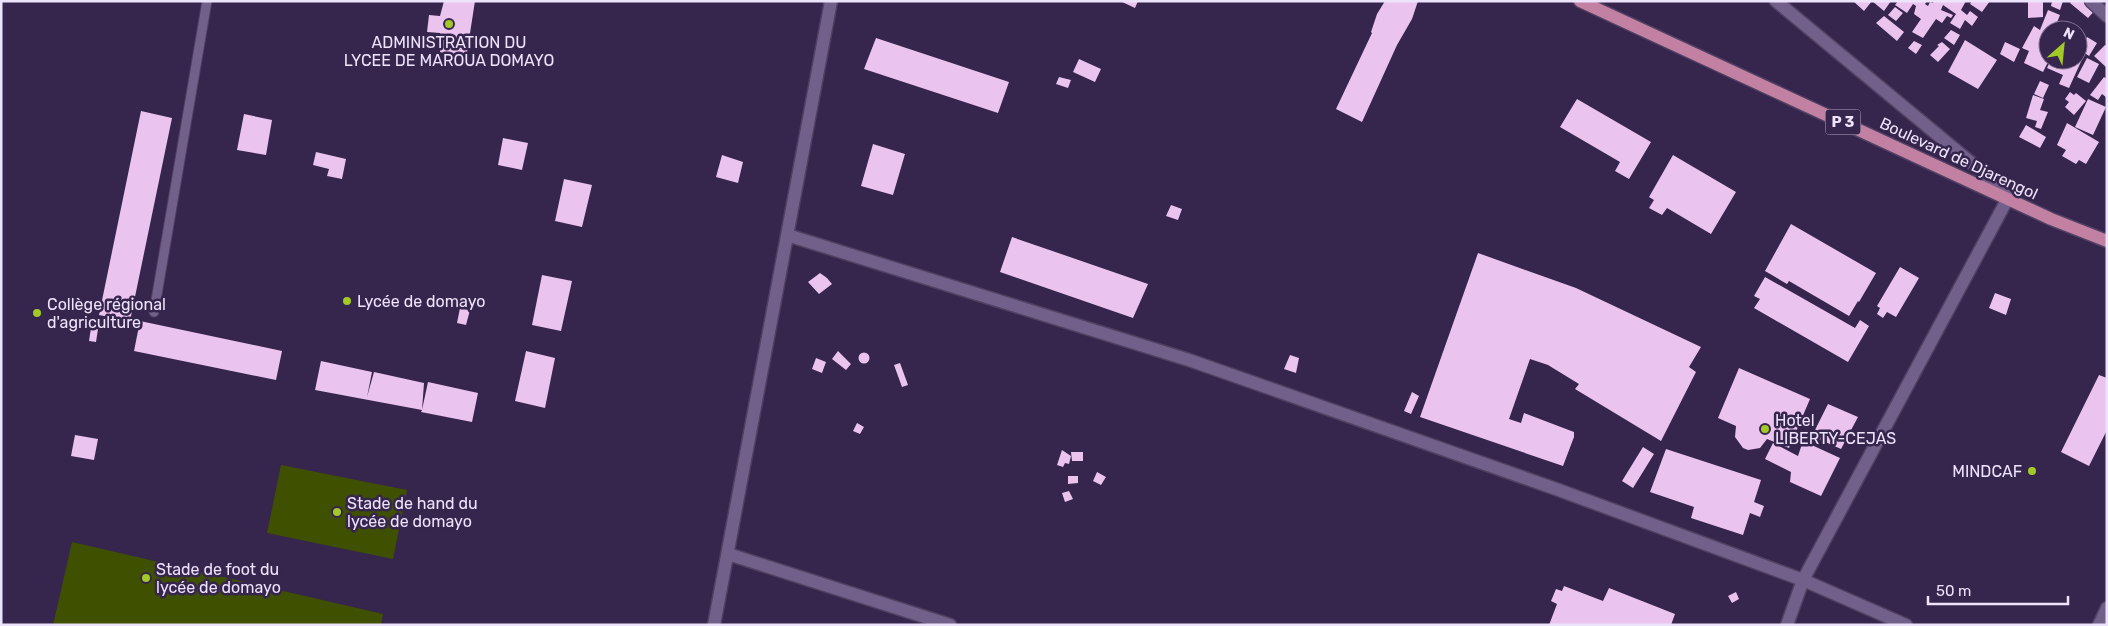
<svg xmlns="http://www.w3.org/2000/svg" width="2108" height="626" viewBox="0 0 2108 626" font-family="Rubik,sans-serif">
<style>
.green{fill:#3f5000}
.building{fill:#eac4ee}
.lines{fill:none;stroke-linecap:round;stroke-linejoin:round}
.lane-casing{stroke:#504062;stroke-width:11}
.street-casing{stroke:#504062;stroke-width:15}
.primary-casing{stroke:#504062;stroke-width:15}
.lane{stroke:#72608b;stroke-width:9}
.street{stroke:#72608b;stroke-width:12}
.primary{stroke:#c280a2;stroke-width:12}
.poi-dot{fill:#a3c927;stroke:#36254c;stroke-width:2}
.labels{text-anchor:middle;stroke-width:5;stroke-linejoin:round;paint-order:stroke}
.shield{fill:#36254c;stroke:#b6aac7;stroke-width:1}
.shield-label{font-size:15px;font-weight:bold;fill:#ede3fc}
.poi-label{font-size:16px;fill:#ede3fc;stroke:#36254c;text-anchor:start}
.street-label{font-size:16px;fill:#ede3fc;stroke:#36254c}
</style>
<rect width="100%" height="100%" fill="#36254c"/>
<path class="green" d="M281,465L407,490L393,559L267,533Z
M72,542L383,614L381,625H53Z"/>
<path class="building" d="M444,1H475L466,59L440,52V33L427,32L429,15L440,16Z
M1120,1H1138L1135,8Z
M1385,1H1418L1412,19L1397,45L1362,122L1336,109L1372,33L1371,32L1377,14Z
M1853,1H1872L1864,11Z
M1872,1H1891L1884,11Z
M1898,1H1927L1925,4L1928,6L1930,2L1933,3L1934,1H1966L1961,10L1967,15L1970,11L1978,17L1972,26L1965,20L1960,29L1950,23L1956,14L1943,5L1941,10L1953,15L1951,18L1947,16L1942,23L1936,19L1923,38L1912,32L1921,19L1914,14L1916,6L1913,4L1907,13L1895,5Z
M1972,1H1990L1982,12L1970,4Z
M2028,1H2043V17L2028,18Z
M2052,1H2063L2060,10L2051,6Z
M2071,1H2088L2097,8L2088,18L2070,3Z
M1895,7L1903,13L1896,21L1888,15Z
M2048,10L2060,15L2054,30H2048L2046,33L2048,34V45L2041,56L2049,60L2043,72L2024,63L2029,51L2022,48L2034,26L2040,30Z
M1884,16L1904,32L1897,41L1876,23Z
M1951,30L1960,35L1954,45L1944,38Z
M2087,37L2097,43L2089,56L2079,49Z
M876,38L1009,82L998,113L864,69Z
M1965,40L1997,60L1978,89L1948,72Z
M1914,41L1922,45L1916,54L1908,48Z
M1942,42L1950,49L1938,62L1930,55L1939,46L1937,45Z
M2005,42L2020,49L2014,62L2000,54Z
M2105,45L2107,46V68L2094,56Z
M2078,53L2084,55L2069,88L2059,84L2063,75L2047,68L2051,60H2078Z
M2087,58L2099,64L2089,83L2077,77Z
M1079,59L1101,69L1095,82L1073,72Z
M1059,77L1071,80L1068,88L1056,84Z
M2104,77L2107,79V98L2102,94L2098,100L2090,95Z
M2040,81L2049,85L2043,98L2034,94Z
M2070,92L2074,95L2076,93L2086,101L2074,115L2065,107L2069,102L2065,99Z
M2033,95L2044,99L2040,110L2048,112L2041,129L2035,127L2037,121L2026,118Z
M1577,99L1651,142L1629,179L1615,171L1620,162L1560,127Z
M2088,99L2106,107L2093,135L2075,127Z
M141,111L172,118L130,321L99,315Z
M244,114L272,120L266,155L237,150Z
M2067,123L2099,142L2086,164L2079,160L2076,164L2062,156L2066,150L2057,145Z
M2026,125L2046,137L2040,148L2019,137Z
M503,138L528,143L522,170L498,165Z
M873,144L905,154L893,195L861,186Z
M316,152L346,159L342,179L327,176L329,169L313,165Z
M722,155L743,162L738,183L716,177Z
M1673,155L1736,192L1711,234L1667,208L1662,215L1649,208L1654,200L1649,197Z
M564,179L592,185L582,227L555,221Z
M1171,205L1182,209L1178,220L1166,216Z
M1791,224L1876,273L1859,302L1858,301L1849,316L1789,281L1787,284L1765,271Z
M1012,237L1148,284L1133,318L1000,272Z
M1478,253L1576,288L1701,347L1689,367L1696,372L1661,441L1575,389L1579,384L1548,365L1530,359L1509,419L1521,423L1524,413L1574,432V437L1563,466L1420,417Z
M1900,267L1919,278L1896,317L1887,312L1883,318L1877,314L1880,308L1877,306Z
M820,273L827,278L832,284L819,294L808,282Z
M542,275L572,281L561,331L532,325Z
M1765,277L1855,328L1860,320L1869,326L1848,362L1754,308L1760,299L1754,296Z
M1995,293L2011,299L2006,315L1989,308Z
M460,308L470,310L466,325L457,323Z
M140,321L282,351L276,380L134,351Z
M91,328L98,329L96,342L89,341Z
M526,351L555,358L545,408L515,401Z
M838,351L851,364L846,370L832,359Z
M858.5 358a5.5 5.5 0 1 1 11 0a5.5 5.5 0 1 1-11 0Z
M1290,355L1299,358L1296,373L1284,369Z
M816,358L826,362L822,373L812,369Z
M321,361L372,372L367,397L374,372L424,383L422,410L428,382L478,393L472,422L421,412L422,410L315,390Z
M900,363L908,385L902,387L894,365Z
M1739,368L1810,399L1789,448L1767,439L1760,448L1748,450L1743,448L1735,437L1736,426L1718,418Z
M2099,375L2107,378V430L2089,466L2061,452Z
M1412,392L1419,396L1411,414L1404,411Z
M1828,404L1858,417L1841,449L1812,436Z
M857,423L864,427L860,434L853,431Z
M75,435L98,439L94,460L71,456Z
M1803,441L1840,458L1821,496L1790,482L1791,472L1765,459L1773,443L1798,456Z
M1643,447L1654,454L1633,488L1622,481Z
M1666,449L1761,480L1754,502L1764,506L1760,517L1750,513L1743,535L1691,518L1694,507L1650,492Z
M1062,450L1071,456L1069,464L1065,463L1063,467L1057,465Z
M1071,452H1083V461H1072Z
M1097,472L1106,477L1101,485L1093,481Z
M1068,476H1078V483L1068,484Z
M1069,491L1073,499L1065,502L1062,493Z
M1564,586L1603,601L1609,588L1675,614L1671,625H1549L1557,604L1551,601L1556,589L1562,591Z
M1736,592L1739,599L1732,603L1728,596Z"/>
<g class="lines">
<defs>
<path id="lane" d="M154,312L207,1"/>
<path id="street" d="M1776,1L1986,175L2008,198L1803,580L1787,625
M2091,1L2107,16
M787,235L1189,360L1556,489L1803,580L1906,625
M728,554L950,625
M714,625L831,1
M2099,625L2107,608"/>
<path id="primary" d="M1580,1L2051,219L2107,241"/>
</defs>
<use href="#lane" class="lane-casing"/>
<use href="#street" class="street-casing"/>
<use href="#primary" class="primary-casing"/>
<use href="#lane" class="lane"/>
<use href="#street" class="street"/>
<use href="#primary" class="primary"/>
</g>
<g class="poi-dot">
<circle cx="449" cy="24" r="5"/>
<circle cx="347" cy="301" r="5"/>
<circle cx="37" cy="313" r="5"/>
<circle cx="1765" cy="429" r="5"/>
<circle cx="2032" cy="471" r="5"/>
<circle cx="337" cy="512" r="5"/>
<circle cx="146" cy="578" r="5"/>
</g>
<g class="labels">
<rect class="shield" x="1825.5" y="109.5" width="35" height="25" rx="4"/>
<g class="shield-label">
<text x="1843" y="127">P 3</text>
</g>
<g class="poi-label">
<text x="449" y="48" text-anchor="middle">ADMINISTRATION DU<tspan x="449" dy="18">LYCEE DE MAROUA DOMAYO</tspan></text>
<text x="357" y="307">Lycée de domayo</text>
<text x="47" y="310">Collège régional<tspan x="47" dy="18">d'agriculture</tspan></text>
<text x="1775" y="426">Hotel<tspan x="1775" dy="18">LIBERTY-CEJAS</tspan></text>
<text x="2022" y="477" text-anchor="end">MINDCAF</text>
<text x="347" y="509">Stade de hand du<tspan x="347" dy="18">lycée de domayo</tspan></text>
<text x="156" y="575">Stade de foot du<tspan x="156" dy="18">lycée de domayo</tspan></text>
</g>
<g class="street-label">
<text transform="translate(1959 158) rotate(25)" y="6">Boulevard de Djarengol</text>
</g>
</g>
<rect width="2108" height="626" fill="none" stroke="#ede3fc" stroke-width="5"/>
<g transform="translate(2063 45) rotate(27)"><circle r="24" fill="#36254c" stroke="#7f7192"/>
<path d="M0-4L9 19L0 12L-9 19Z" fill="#a3c927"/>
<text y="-8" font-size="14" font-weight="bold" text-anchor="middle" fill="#ede3fc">N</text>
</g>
<path d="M1928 596v8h140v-8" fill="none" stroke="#ede3fc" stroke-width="2.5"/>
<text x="1936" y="596" font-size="15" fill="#ede3fc" stroke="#36254c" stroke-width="4" paint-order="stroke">50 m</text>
</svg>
